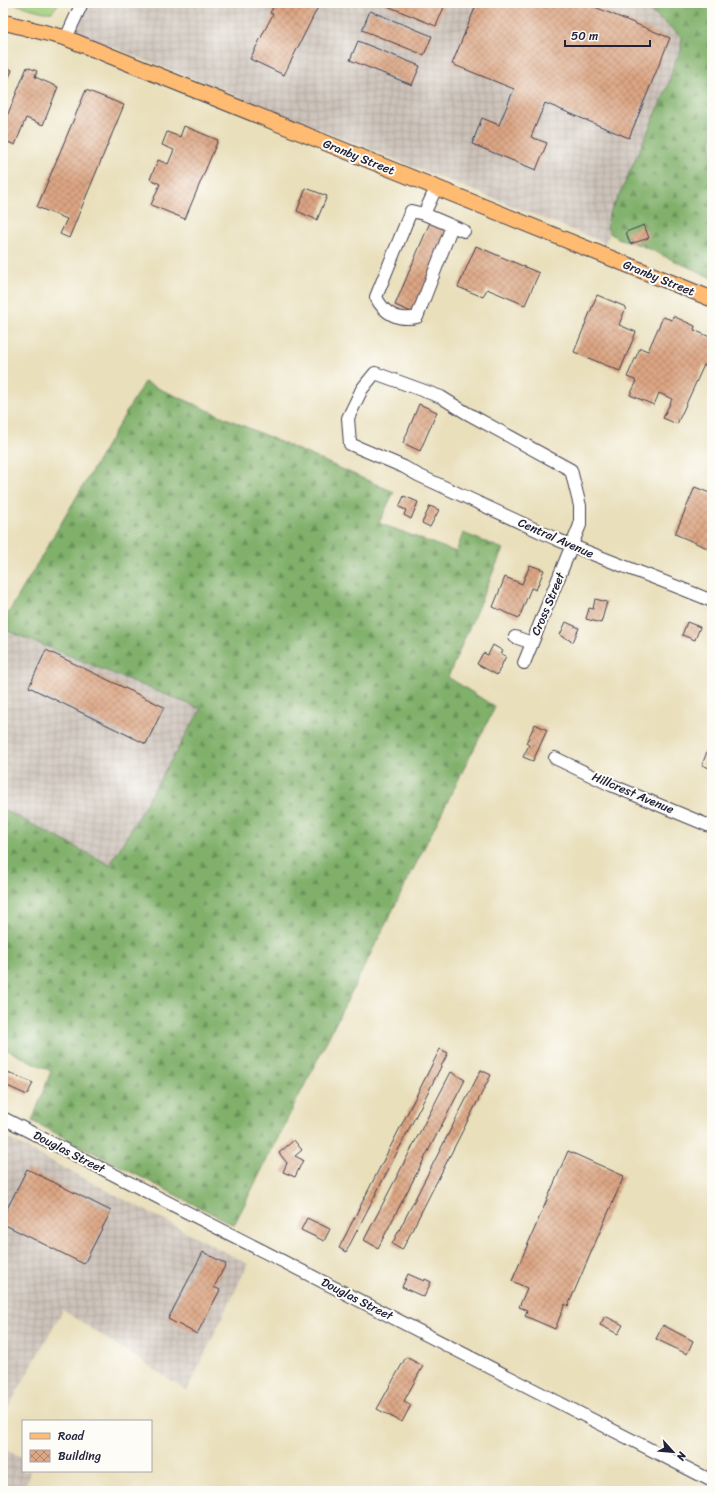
<svg xmlns="http://www.w3.org/2000/svg" width="715" height="1494" viewBox="0 0 715 1494" font-family="Sriracha,sans-serif">
<style>
.industrial{fill:url(#industrial-grid)}
.green{fill:#a1cd7a;stroke:#62785a}
.forest{fill:url(#forest-firs);stroke:#516952}
.building{fill:url(#building-cross-hatch)}
.lines{fill:none;stroke-linecap:round;stroke-linejoin:round}
.minor-casing{stroke:#403e4e;stroke-width:14}
.major-casing{stroke:#403e4e;stroke-width:17}
.minor{stroke:#fff;stroke-width:12}
.major{stroke:#ffbb71;stroke-width:15}
.labels{text-anchor:middle;stroke-width:4;stroke-linejoin:round;paint-order:stroke}
.street-label{font-size:12px;fill:#22223b;stroke:#fdfcf7}
</style>
<defs>
<pattern id="industrial-grid" width="8" height="8" patternUnits="userSpaceOnUse"><rect width="8" height="8" fill="#ccc2b9"/><path d="M0 4h8M4 0v8" fill="none" stroke="#afa6a0"/></pattern>
<pattern id="forest-firs" width="22" height="20" patternUnits="userSpaceOnUse"><rect width="22" height="20" fill="#80b06a"/><path d="M5 1l3.5 6h-7zM16 11l3.5 6h-7z" fill="#688f58"/></pattern>
<pattern id="building-cross-hatch" width="8" height="8" patternUnits="userSpaceOnUse"><rect width="8" height="8" fill="#dca583"/><path d="M0 0l8 8M0 8l8-8" fill="none" stroke="#b2866c"/></pattern>
</defs>
<rect width="100%" height="100%" fill="#fdfcf7"/>
<filter id="ink" filterUnits="userSpaceOnUse"><feTurbulence type="fractalNoise" baseFrequency=".025" numOctaves="2"/><feDisplacementMap in="SourceGraphic" scale="8" xChannelSelector="R" yChannelSelector="G"/><feConvolveMatrix kernelMatrix="1 2 1 2 8 2 1 2 1" color-interpolation-filters="sRGB"/></filter>
<filter id="wash" filterUnits="userSpaceOnUse"><feTurbulence type="fractalNoise" baseFrequency=".012" numOctaves="4" result="noise"/><feDisplacementMap in="SourceGraphic" scale="16" xChannelSelector="R" yChannelSelector="G"/><feGaussianBlur stdDeviation="0.9" result="paint"/><feColorMatrix in="noise" values="0 0 0 0 0 0 0 0 0 0 0 0 0 0 0 0 0 1.4 0 .05"/><feComposite in="paint" operator="in"/></filter>
<g filter="url(#wash)">
<rect width="100%" height="100%" fill="#e9dfbb"/>
<path class="industrial" d="M89,3H642L657,17L681,36L682,43L681,51L674,64L668,86L623,187L609,214L607,228L610,233L605,243L75,32Z
M3,629L201,709L110,865L3,809Z
M3,1136L248,1264L187,1391L63,1310L3,1417Z
M3,1450L23,1457V1471H30L24,1491H3Z"/>
<path class="green" d="M11,3H59L52,12H44Z"/>
<path class="forest" d="M642,3H712V278L640,245L617,238L611,234L607,228L609,214L623,187L668,86L674,64L681,51V36L657,17Z
M144,382L394,492L379,523L456,552L463,533L503,549L448,677L495,707L234,1225L32,1121L51,1071L3,1048V809L110,865L201,709L3,629V622Z"/>
<g id="blocks">
<path class="building" d="M268,3H320L284,75L250,59L273,14L270,13L274,5Z
M380,3H435L444,7L436,26Z
M477,3H597L595,7L670,38L629,138L545,103L531,137L547,143L536,170L472,144L482,118L499,125L514,89L452,64Z
M370,11L432,36L424,55L362,30Z
M358,41L420,66L412,85L350,60Z
M3,66L12,70L3,91Z
M27,67L37,71L35,77L58,87L43,125L26,118L15,145L3,140V126Z
M86,90L124,105L69,238L60,234L67,219L37,207Z
M184,126L218,140L185,219L151,205L160,184L150,179L158,160L168,164L174,150L162,145L167,132L180,137Z
M306,188L327,196L317,220L297,211Z
M430,222L448,230L414,313L395,305Z
M644,225L649,238L630,244L626,232Z
M476,246L539,273L525,305L487,289L483,297L458,287Z
M597,295L626,307L619,325L636,332L620,371L574,352Z
M673,316L695,326L694,330L712,338V363L710,368L704,365L677,424L663,418L672,399L659,393L654,405L630,395L636,383L635,380L627,377L640,348L648,351L663,317L672,320Z
M419,404L437,412L420,451L403,443Z
M695,487L712,494V550L675,534Z
M404,496L418,502L411,519L404,515L406,510L399,507Z
M430,506L439,510L430,527L422,523Z
M530,565L544,570L536,590L531,588L519,618L493,607L505,577L522,584Z
M595,599L607,602L601,623L586,619L589,608L593,609Z
M566,622L579,628L573,642L560,635Z
M687,622L700,627L695,640L682,635Z
M493,645L503,651L501,654L506,656L497,675L477,664L483,653L488,655Z
M46,650L164,707L146,744L29,687Z
M535,724L547,730L533,761L523,757L529,745L526,743Z
M708,749L712,750V769L702,765Z
M440,1049L448,1053L346,1252L339,1248Z
M481,1070L491,1075L402,1250L392,1244Z
M8,1072L33,1083L27,1095L3,1084Z
M451,1072L465,1080L378,1248L364,1240Z
M294,1140L302,1150L295,1156L303,1160L295,1177L283,1172L287,1163L279,1153Z
M568,1151L624,1176L568,1306L565,1304L555,1329L525,1316L527,1310L519,1307L527,1288L512,1281Z
M27,1169L111,1211L84,1264L3,1224V1217Z
M307,1218L330,1229L324,1241L301,1230Z
M203,1252L226,1264L214,1287L220,1290L197,1334L168,1319Z
M408,1274L424,1281L425,1279L431,1282L424,1297L402,1287Z
M605,1316L623,1325L618,1334L600,1325Z
M663,1325L693,1341L687,1354L656,1339Z
M406,1357L423,1366L404,1401L411,1405L402,1422L377,1409Z"/>
</g>
</g>
<g filter="url(#ink)">
<use href="#blocks" fill-opacity="0" stroke="#403e4e" stroke-width="1"/>
<g class="lines">
<defs>
<path id="minor" d="M66,38L82,3
M436,188L424,214L411,211L376,297C384,314 399,321 417,317L452,226
M424,214L464,231
M515,637L532,643
M524,663L580,525V506L571,470L465,412L441,397L375,373L362,389L348,418L350,444L404,467L418,475L556,539C607,561 660,579 712,601
M555,758L611,785L712,827
M3,1118L712,1481"/>
<path id="major" d="M3,22L66,38L712,299"/>
</defs>
<use href="#minor" class="minor-casing"/>
<use href="#major" class="major-casing"/>
<use href="#minor" class="minor"/>
<use href="#major" class="major"/>
</g>
</g>
<g class="labels">
<g class="street-label">
<text transform="translate(359 157) rotate(22)" y="4">Granby Street</text>
<text transform="translate(659 278) rotate(22)" y="4">Granby Street</text>
<text transform="translate(556 538) rotate(24)" y="4">Central Avenue</text>
<text transform="translate(548 604) rotate(-67)" y="4">Cross Street</text>
<text transform="translate(633 793) rotate(23)" y="4">Hillcrest Avenue</text>
<text transform="translate(69 1152) rotate(27)" y="4">Douglas Street</text>
<text transform="translate(357 1299) rotate(27)" y="4">Douglas Street</text>
</g>
</g>
<rect width="715" height="1494" fill="none" stroke="#fdfcf7" stroke-width="16"/>
<rect x="22" y="1420" width="130" height="52" fill="#fdfcf7" stroke="#a5a5ac"/>
<rect x="30" y="1433" width="20" height="6" fill="#ffbb71" stroke="#a5a5ac"/>
<text x="58" y="1440" font-size="12" fill="#22223b">Road</text>
<rect x="30" y="1450" width="20" height="12" fill="url(#building-cross-hatch)" stroke="#a5a5ac"/>
<text x="58" y="1460" font-size="12" fill="#22223b">Building</text>
<g transform="translate(673 1452) rotate(117)" stroke="#fdfcf7" stroke-width="3" paint-order="stroke">
<path d="M0-3L7 15L0 10L-7 15Z" fill="#22223b"/>
<text y="-6" font-size="11" font-weight="bold" text-anchor="middle" fill="#22223b">N</text>
</g>
<path d="M565 40v6h85v-6" fill="none" stroke="#22223b" stroke-width="2"/>
<text x="571" y="40" font-size="12" fill="#22223b" stroke="#fdfcf7" stroke-width="3" paint-order="stroke">50 m</text>
</svg>
